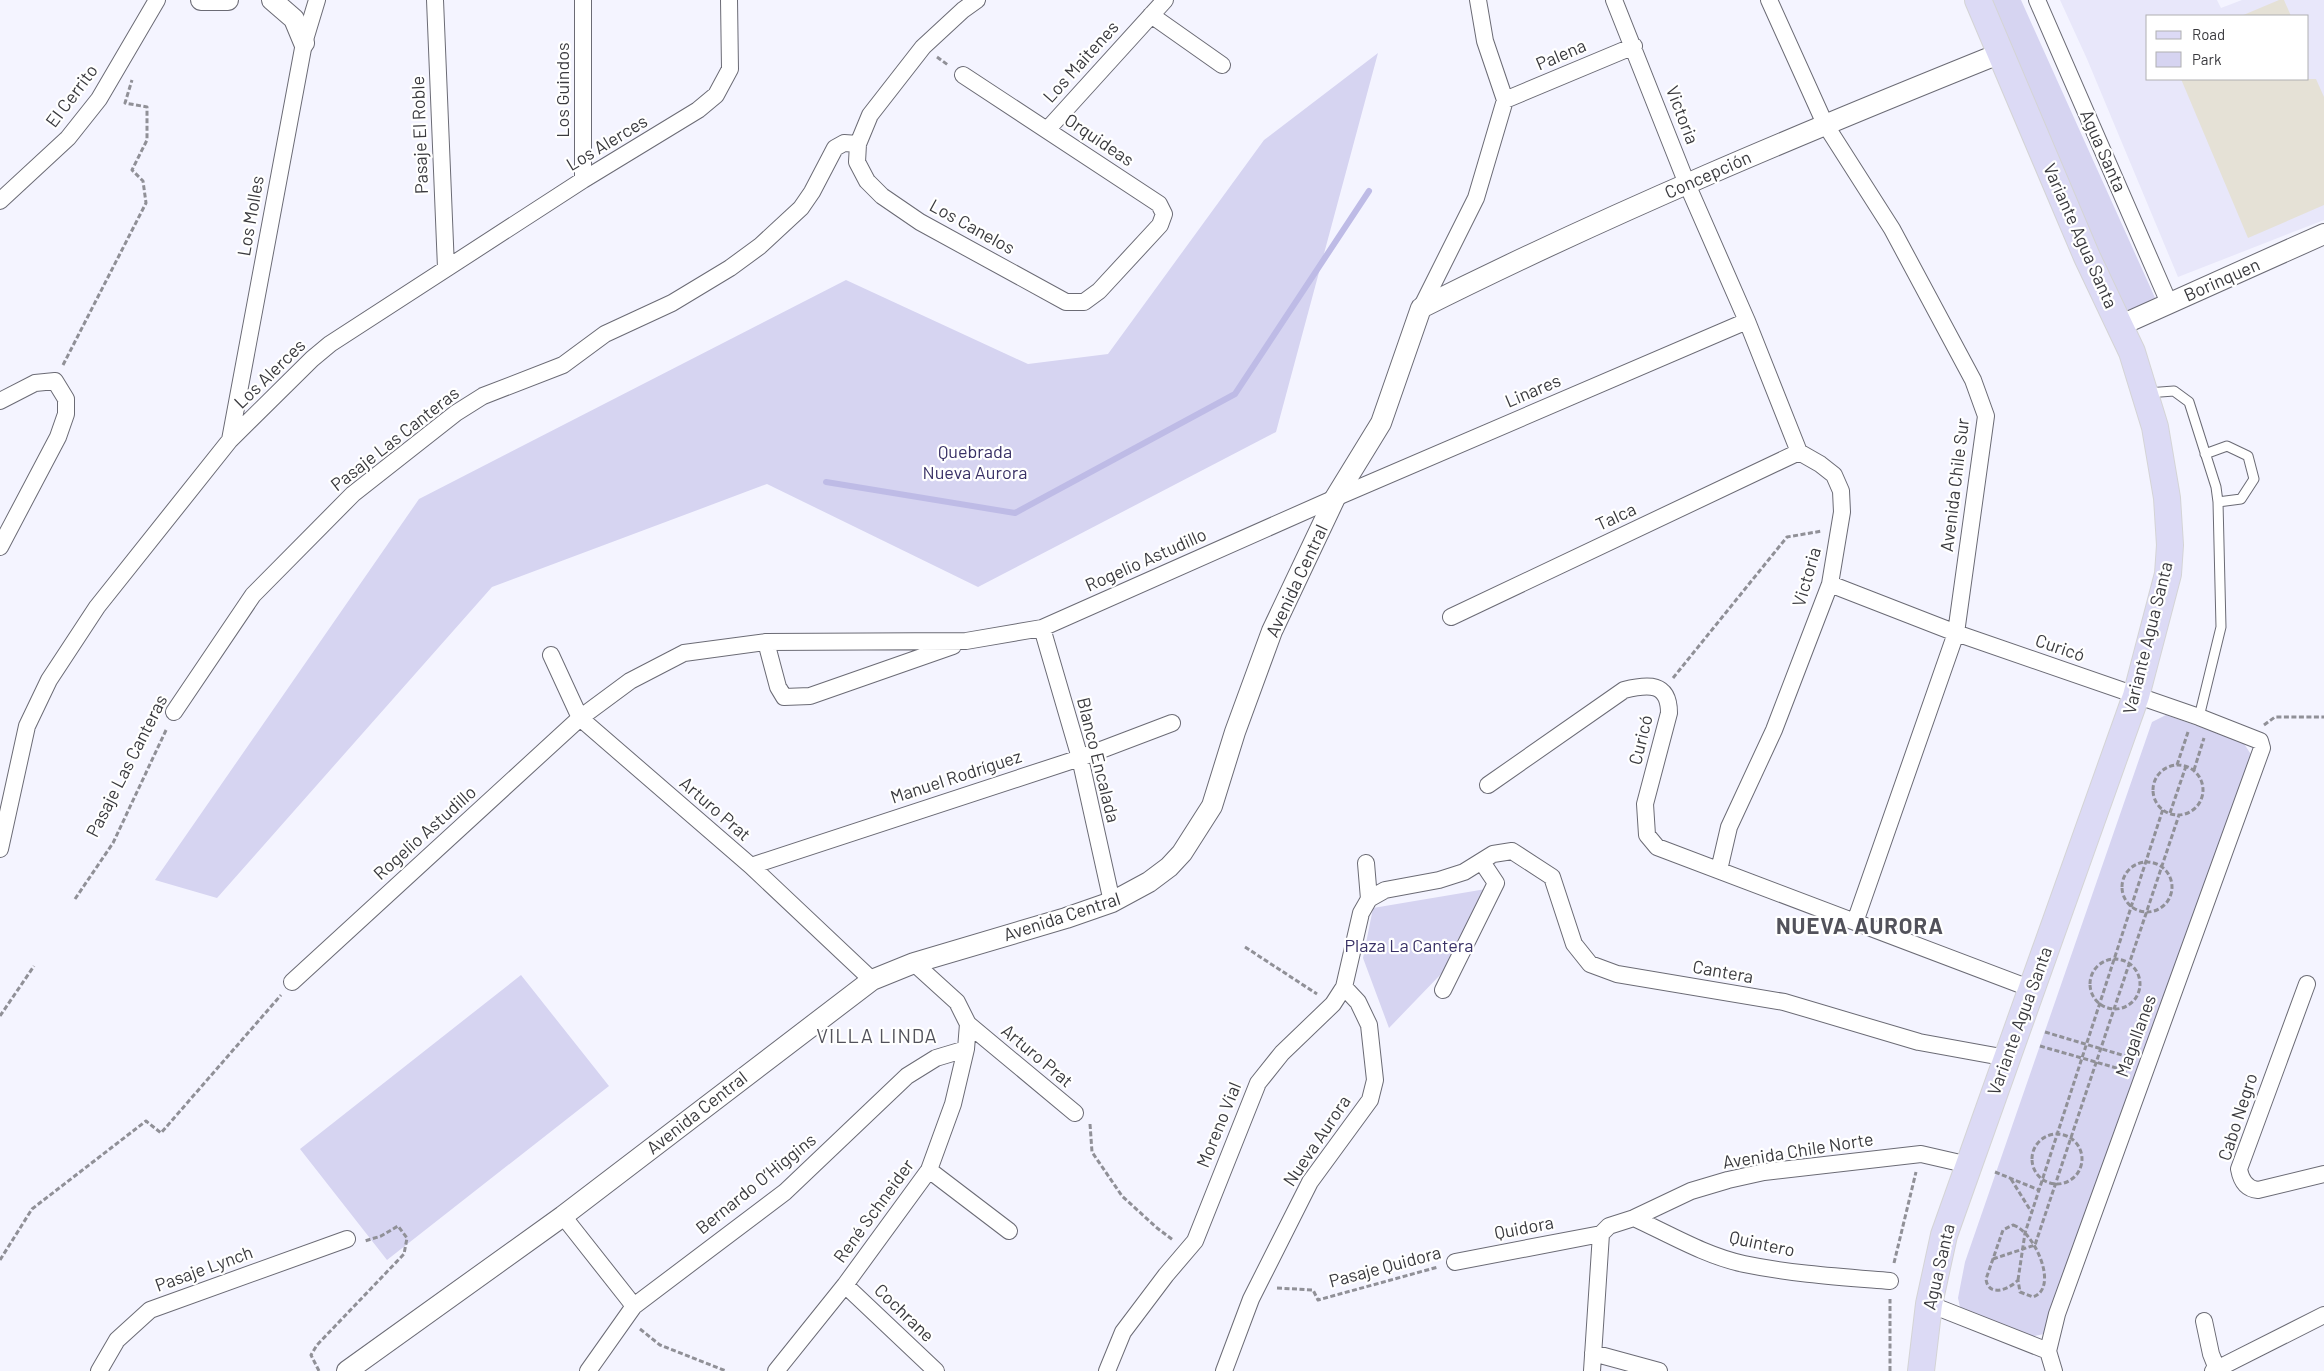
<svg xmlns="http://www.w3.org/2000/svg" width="2324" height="1371" viewBox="0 0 2324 1371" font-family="Barlow,sans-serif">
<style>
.built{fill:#e8e7fa;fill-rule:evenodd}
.green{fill:#d6d4f1}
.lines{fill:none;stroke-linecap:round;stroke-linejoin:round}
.stream{stroke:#bebbe6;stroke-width:6}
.building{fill:#e5e1d6}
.service-casing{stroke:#6b6b75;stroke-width:11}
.minor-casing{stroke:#6b6b75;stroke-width:18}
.tertiary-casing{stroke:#6b6b75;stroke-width:22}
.primary-casing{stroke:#d4d4d5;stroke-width:28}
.path{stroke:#909097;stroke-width:3;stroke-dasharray:5 2.5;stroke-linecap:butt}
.service{stroke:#fff;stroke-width:9}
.minor{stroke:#fff;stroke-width:16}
.tertiary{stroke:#fff;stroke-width:20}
.primary{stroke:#dcdaf5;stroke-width:26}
.labels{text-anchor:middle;stroke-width:4.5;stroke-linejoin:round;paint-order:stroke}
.street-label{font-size:18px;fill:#3a3a3e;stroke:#fff}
.park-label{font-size:18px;fill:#393166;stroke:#fff}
.quarter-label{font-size:20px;letter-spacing:1px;fill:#52525b;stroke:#fff}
.district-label{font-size:22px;font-weight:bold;letter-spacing:1px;fill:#52525b;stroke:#fff}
</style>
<rect width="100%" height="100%" fill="#f4f4ff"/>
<path class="built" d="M2060,0H2217L2221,8L2242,0H2324V220L2178,277L2087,59ZM2148,16H2308V79H2148Z"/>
<path class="green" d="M1983,0H2021L2156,300L2122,316Z
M1378,53L1276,432L978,587L767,484L492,587L217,898L155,880L419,499L846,280L1028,364L1108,354L1264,140Z
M2166,715L2243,742L2252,756L2044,1334L2030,1337L1960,1307L1958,1298L1965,1262L2152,722Z
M1486,889L1442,973L1389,1028L1363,958L1373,908Z
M521,975L609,1086L387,1260L300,1149Z"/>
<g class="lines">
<path class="stream" d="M826,482L1015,513L1235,394L1369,191"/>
</g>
<path class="building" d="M2279,0H2284L2291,16H2241Z
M2181,79H2316L2324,97V205L2248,238Z"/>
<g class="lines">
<defs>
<path id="service" d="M2147,393L2174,391L2189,402L2216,487L2218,502L2221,627L2199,717
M2205,454L2227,446L2248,456L2254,479L2241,499L2218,502"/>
<path id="minor" d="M435,0L446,268
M583,0V180
M1614,0L1687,184L1747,321L1799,452L1820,464L1834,475L1841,491L1842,512L1830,584L1774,730L1729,827L1719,870
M1769,0L1825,124L1892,229L1973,380L1986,416L1956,633L1855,922
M2037,0L2169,303
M1151,15L1222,65
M963,75L1159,204L1164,214L1160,225L1099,291L1084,302H1066L920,222L882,196L867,181L857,162L858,144L870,115L923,47L963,10L977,0
M1505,100L1634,46
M1047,130L1165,0
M0,201L68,138L99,99L157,0
M1421,308L1476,198L1505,100L1485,41L1478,0
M0,401L35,383L55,381L66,399V414L58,437L0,547
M230,440L304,43L317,0
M1830,584L1956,633L2199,717L2260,741L2262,748L2057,1314L2048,1351
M1451,617L1799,452
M1042,628L1080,758L1112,902
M766,642L778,687L784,697L810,696L953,646
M551,655L580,718L751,866L872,980
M174,712L253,595L353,494L456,413L483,396L563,365L605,334L672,303L730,268L760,246L801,208L812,192L835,148L844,143L858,144
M1488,785L1624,690C1648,684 1669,682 1669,713L1645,804L1647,835L1657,847L2032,989
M0,849L27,726L49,680L97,607L230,440L312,359L330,344L583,180L698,110L716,95L730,69L729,0
M1366,863L1369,899
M751,866L1080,758L1172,723
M914,963L957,1002L968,1024L1075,1113
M292,982L580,718L630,681L684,653L766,642L966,641L1042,628L1335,498L1747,321
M2307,984L2239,1169C2241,1180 2246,1189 2258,1190L2324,1174
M1443,990L1496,883L1482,862
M929,1170L1009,1231
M563,1216L634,1306
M1634,1218C1669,1234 1706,1256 1744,1264C1792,1274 1841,1277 1890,1281
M1455,1262L1601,1234
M845,1285L936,1371
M1929,1304L2048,1351
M2204,1321L2211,1354L2217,1369
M2048,1351L2054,1371
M1593,1353L1659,1371
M99,1371L117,1340L150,1310L347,1239
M588,1371L634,1306L785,1192L907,1076L936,1058L966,1049
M776,1371L845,1285L929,1170L953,1104L966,1049L968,1024
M1107,1371L1123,1332L1166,1275L1195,1241L1258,1083L1282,1053L1333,1004L1344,987L1361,913L1369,899L1385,890L1439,880L1464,872L1493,854L1512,851L1552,877L1574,944L1590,964L1617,974L1784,1002L1919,1042L2007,1058
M1224,1371L1251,1299L1310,1182L1370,1100L1375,1080L1369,1025L1358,1002L1344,987
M1592,1371L1601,1234L1609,1226L1634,1218L1691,1191L1728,1180L1764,1172L1921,1154L1969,1165
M2213,1371L2324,1315"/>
<path id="tertiary" d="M201,0H228
M272,0L294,19L304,43
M2119,326L2324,234
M347,1371L563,1216L872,980L914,963L1066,918L1112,902L1149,882L1169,867L1182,853L1212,806L1235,732L1272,631L1335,498L1381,423L1421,308C1610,213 1805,132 2001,53"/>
<path id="primary" d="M1921,1371L1929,1304L1944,1235L2136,696L2168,574L2170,545L2167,498L2155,427L2132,352L2087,257L1978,0"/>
</defs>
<use href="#service" class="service-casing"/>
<use href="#minor" class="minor-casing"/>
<use href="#tertiary" class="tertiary-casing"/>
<use href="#primary" class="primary-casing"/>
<path class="path" d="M937,57L948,65
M63,365L146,203L143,181L132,170L147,140V107L125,103L132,80
M1673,678L1787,537L1822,531
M2264,725L2275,717H2324
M2177,765L2188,732
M2153 790a25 25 0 1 1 50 0a25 25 0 1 1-50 0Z
M2194,770L2204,738
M2170,813L2186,766
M2122 887a25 25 0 1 1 50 0a25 25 0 1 1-50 0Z
M75,899L113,843L167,728
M1245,947L1317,994
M2090 984a25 25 0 1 1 50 0a25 25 0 1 1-50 0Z
M0,1016L34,966
M2045,1032L2132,1058
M2040,1046L2127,1071
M1090,1124L1092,1152L1122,1196L1157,1228L1173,1240
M2032 1159a25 25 0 1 1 50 0a25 25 0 1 1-50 0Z
M1995,1172L2039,1190
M2011,1179L2032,1213
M2013,1225C2034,1231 2060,1288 2033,1297L2020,1292L2018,1280C2010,1289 1988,1298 1986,1279L2003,1230Z
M1993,1259L2035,1245L2179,815
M0,1260L32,1209L146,1121L161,1133L281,995
M1894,1263L1916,1172
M2018,1280L2025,1233L2163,809
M1277,1288L1313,1290L1318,1300L1438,1267
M640,1329L660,1345L726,1371
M319,1371L311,1355L317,1345L404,1254L407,1238L398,1226L381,1236L365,1241
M1890,1371V1299"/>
<use href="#service" class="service"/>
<use href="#minor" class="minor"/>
<use href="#tertiary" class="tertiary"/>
<use href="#primary" class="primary"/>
</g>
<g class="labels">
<g class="street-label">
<text transform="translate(1561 55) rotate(-23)" y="6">Palena</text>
<text transform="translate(1081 62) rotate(-48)" y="6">Los Maitenes</text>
<text transform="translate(563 90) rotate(-90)" y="6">Los Guindos</text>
<text transform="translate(72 96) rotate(-53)" y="6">El Cerrito</text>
<text transform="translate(1682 115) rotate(69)" y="6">Victoria</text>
<text transform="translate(420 135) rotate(-92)" y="6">Pasaje El Roble</text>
<text transform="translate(1099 140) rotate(34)" y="6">Orquideas</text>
<text transform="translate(607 143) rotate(-31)" y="6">Los Alerces</text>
<text transform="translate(2103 151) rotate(66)" y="6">Agua Santa</text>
<text transform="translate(1708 175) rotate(-24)" y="6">Concepción</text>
<text transform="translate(251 216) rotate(-80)" y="6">Los Molles</text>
<text transform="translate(972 227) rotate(29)" y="6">Los Canelos</text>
<text transform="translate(2080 236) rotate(66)" y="6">Variante Agua Santa</text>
<text transform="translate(2222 280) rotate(-24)" y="6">Borinquen</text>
<text transform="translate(270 374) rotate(-44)" y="6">Los Alerces</text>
<text transform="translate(1533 391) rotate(-23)" y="6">Linares</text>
<text transform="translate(395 439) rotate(-38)" y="6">Pasaje Las Canteras</text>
<text transform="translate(1955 485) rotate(-83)" y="6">Avenida Chile Sur</text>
<text transform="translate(1616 517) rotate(-25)" y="6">Talca</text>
<text transform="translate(1146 560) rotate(-24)" y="6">Rogelio Astudillo</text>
<text transform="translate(1807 577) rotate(-74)" y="6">Victoria</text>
<text transform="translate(1297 581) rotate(-65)" y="6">Avenida Central</text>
<text transform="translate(2148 638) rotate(-76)" y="6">Variante Agua Santa</text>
<text transform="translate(2060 648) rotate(19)" y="6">Curicó</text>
<text transform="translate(1641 740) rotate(-76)" y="6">Curicó</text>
<text transform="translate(1098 760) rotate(76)" y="6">Blanco Encalada</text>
<text transform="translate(127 766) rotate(-63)" y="6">Pasaje Las Canteras</text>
<text transform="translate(956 777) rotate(-18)" y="6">Manuel Rodríguez</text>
<text transform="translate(715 809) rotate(41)" y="6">Arturo Prat</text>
<text transform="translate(425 833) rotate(-42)" y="6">Rogelio Astudillo</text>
<text transform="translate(1062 917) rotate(-18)" y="6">Avenida Central</text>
<text transform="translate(1723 972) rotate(10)" y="6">Cantera</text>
<text transform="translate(2020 1021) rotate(-70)" y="6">Variante Agua Santa</text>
<text transform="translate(2136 1036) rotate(-70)" y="6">Magallanes</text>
<text transform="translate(1037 1056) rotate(40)" y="6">Arturo Prat</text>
<text transform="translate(697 1113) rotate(-38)" y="6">Avenida Central</text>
<text transform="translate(2238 1117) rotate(-72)" y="6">Cabo Negro</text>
<text transform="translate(1219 1125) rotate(-68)" y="6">Moreno Vial</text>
<text transform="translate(1317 1141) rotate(-56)" y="6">Nueva Aurora</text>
<text transform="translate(1798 1151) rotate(-9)" y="6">Avenida Chile Norte</text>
<text transform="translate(756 1184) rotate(-39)" y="6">Bernardo O’Higgins</text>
<text transform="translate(874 1211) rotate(-54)" y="6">René Schneider</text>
<text transform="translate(1524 1228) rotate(-11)" y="6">Quidora</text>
<text transform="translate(1762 1244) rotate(12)" y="6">Quintero</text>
<text transform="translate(1385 1267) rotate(-15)" y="6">Pasaje Quidora</text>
<text transform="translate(1939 1267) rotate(-77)" y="6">Agua Santa</text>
<text transform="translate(204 1269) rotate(-20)" y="6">Pasaje Lynch</text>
<text transform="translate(904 1313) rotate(44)" y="6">Cochrane</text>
</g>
<g class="park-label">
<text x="975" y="458">Quebrada<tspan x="975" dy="21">Nueva Aurora</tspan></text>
<text x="1409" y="952">Plaza La Cantera</text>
</g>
<g class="quarter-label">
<text x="877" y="1043">VILLA LINDA</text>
</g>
<g class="district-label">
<text x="1860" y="934">NUEVA AURORA</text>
</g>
</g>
<rect x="2146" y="15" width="162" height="65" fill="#ffffff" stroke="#b0b0b2"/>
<rect x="2156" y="31" width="25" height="8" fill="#dcdaf5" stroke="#b0b0b2"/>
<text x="2192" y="40" font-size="15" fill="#3a3a3e">Road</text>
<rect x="2156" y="52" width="25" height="15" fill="#d6d4f1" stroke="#b0b0b2"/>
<text x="2192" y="65" font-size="15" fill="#3a3a3e">Park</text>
</svg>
